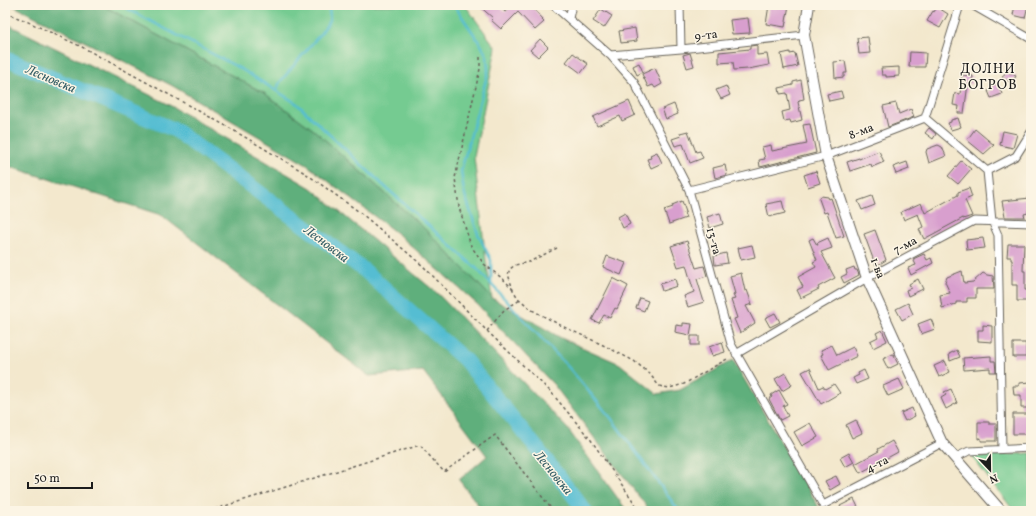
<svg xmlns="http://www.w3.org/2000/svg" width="1036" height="516" viewBox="0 0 1036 516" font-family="Vollkorn,serif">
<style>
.green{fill:#74cb91;stroke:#487456}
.forest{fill:#5faf7b;stroke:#3e664c}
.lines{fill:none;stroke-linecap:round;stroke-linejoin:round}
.stream{stroke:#54bdd2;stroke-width:2.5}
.river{stroke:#54bdd2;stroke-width:15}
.building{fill:#d89fce}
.street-casing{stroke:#67635a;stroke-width:9}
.secondary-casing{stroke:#67635a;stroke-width:12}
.path{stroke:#67635a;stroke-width:1.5;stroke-dasharray:3 3;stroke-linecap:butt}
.street{stroke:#fff;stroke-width:7}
.secondary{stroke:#fff;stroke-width:10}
.labels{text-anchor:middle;stroke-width:3;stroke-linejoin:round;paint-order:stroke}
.street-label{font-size:12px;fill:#1c1c1c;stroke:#fcf5e5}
.water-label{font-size:13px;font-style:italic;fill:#325c65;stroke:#fcf5e5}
.quarter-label{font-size:14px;letter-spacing:1px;fill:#1c1c1c;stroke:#fcf5e5}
</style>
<rect width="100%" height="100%" fill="#fcf5e5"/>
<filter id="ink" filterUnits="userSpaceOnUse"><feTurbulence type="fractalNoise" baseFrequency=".025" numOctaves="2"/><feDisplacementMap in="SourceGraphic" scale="8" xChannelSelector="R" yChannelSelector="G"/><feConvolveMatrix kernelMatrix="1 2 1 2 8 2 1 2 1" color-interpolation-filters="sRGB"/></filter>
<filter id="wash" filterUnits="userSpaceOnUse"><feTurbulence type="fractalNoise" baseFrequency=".012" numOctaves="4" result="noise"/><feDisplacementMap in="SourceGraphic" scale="16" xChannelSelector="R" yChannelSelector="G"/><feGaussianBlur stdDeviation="0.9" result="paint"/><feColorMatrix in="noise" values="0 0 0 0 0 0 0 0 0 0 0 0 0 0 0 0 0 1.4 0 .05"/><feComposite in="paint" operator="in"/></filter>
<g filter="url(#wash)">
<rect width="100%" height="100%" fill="#f3e8cd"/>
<path class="green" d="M102,5H465L496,48L474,157L486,261L492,298L425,229L315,131L264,93Z
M1031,453V511H1014L972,457Z"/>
<path class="forest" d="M12,5H102L264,93L315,131L425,229L492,298L561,338L620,364L657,394L680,390L733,360L821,511H650L554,385L477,304L399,235L307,165L171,85Z
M5,23L166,103L311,188L438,294L567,428L627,511H483L459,480L487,456L423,371L369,376L161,215L5,165Z"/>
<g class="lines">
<path class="stream" d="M120,5L241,69L296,103L382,184L477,269L570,369L611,418L679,511
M454,5L480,43L487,56L488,72L461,171L464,192L478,234L491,260V283
M276,91L280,82L321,33L330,20L329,5"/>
<path class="river" d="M5,58L175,130L364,270L465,360L536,447L585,511"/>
</g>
<g id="blocks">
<path class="building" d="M478,5H498L505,12L512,6L511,5H530L543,19L542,20L544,22L535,30L518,12L501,29L491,20L493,18Z
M769,5H789L785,27L766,24Z
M1015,5H1028L1025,18L1013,15Z
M937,7L948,14L940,28L927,21L933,11L934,12Z
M601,9L612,16L604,28L593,21Z
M748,18L750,33L732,34L730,20Z
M635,28L637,41L621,43L619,31Z
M868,37L870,53L859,54L857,38Z
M540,39L548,47L538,57L530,50Z
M757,45V55L767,54L769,65L748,69L734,70L733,62L719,63V52L750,49V46Z
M790,52V54L795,53L798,66L784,69L781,54Z
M910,52L926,53L925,67H909Z
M573,53L588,64L581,73L566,62Z
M690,53L694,66L687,68L683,55Z
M845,61L847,73H844V77L835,78L834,62Z
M639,63L643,72L637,75L633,66Z
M899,67V76L886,77V75H882L881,68Z
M655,68L662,84L655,88L653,85L648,87L642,74Z
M1006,71L1016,76L1012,83L1002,78Z
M962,75L973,76L972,84H968L964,113H958L959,106L953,105L955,93L960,94Z
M801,80L804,99L799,100V101L798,102L802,120L791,123L790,120L784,121L782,112L790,110L787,93L780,94L779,88L793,85V82Z
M998,83L1002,94L991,98L988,91L992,90L990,86Z
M726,86L730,95L721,99L716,90Z
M841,91L843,98L829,101L827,94Z
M629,101L635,115L622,121L620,116L597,126L593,117Z
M896,103L899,114L911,109L914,117L888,127L883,106Z
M674,104L678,114L666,119L662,109Z
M958,118L961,127L951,130L948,123L951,122V120Z
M810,124L816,153L760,167L759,160L765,159L762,147L771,145L772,151L807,144L803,125Z
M929,128L936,134L933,139L925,133Z
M975,129L994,145L984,154L967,140Z
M688,131L696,152L700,151L703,158L690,163L683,144L675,146L672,139L681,136L680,133Z
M1003,131L1017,134L1013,148L1000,145Z
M938,145L942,147L946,156L929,163L926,152L927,149Z
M879,151L884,162L872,167L871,164L850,171L847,162L859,158V159Z
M657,152L662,163L651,168L647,159L651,158L650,155Z
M961,161L971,169L958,184L948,176Z
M907,162L909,169L896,174L893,167Z
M725,165L727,175L715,178L713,168Z
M816,171L820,183L808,187L804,175Z
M969,188L972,197L965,200L972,216L963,219V218L924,239L919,229L923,227L918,214L904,220L901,212L921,203L925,213L958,195V192Z
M821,196L828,197L829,199L831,198L844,236L836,238L827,212L824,213L819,199Z
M872,196L875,205L862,210L858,201Z
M1030,198L1031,210H1028V213L1024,214L1025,217H1005L1002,201Z
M682,201L686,212L684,213L686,218L669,224L664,210L673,207L672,205Z
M782,201L785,213L769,217L766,204Z
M625,213L630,224L623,228L618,217Z
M720,213L723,224L710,228L707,217Z
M875,230L886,260L878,265L875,264L864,234Z
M813,238L817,245H818L817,243L828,238L832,248L821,252L835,278L818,287L819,289L801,298L797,290L803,287L798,277L816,267L813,262L817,260L809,240Z
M983,238L985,248L967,250L966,240Z
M687,241L696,268L704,266L707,276L697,279L704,302L688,307L684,296L694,292L686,265L678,267L671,246Z
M1008,244H1024L1023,271H1025V290H1031V301H1017V285H1012V260H1011V257H1007Z
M752,245L755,257L741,260L738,248Z
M726,253L728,263L715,265L714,256Z
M924,254L927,260L931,258L933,263L911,275L908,268L916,265L913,259Z
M607,256L626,263L621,275L603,267Z
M854,267L855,270H857L859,275L844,283L841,277L847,274L846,270Z
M962,271L964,283L973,282L983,273L987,275L993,276L994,289H976V298H967V302H956V304L942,308L940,295L950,293L945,282L947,277Z
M741,273L745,291L747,290L752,304L746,306L755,323L740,333L734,319L737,318L731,300L735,299L733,295L735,294L730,276Z
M613,278L628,286L617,309L615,308L610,318L604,315L599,323L592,320Z
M675,279L677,286L662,291L660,284Z
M918,279L923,289L908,296L906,290L911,288L909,284Z
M640,298L648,301L644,311L636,308Z
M908,303L913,314L902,320L896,309Z
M775,313L780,322L770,327L765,318Z
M931,319L935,329L921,334L918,324Z
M683,323L692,324L690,335L675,332L676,325L683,326Z
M983,325L992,326V342L978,341V330H983Z
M882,330L887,341L873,348L870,341L878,337L876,333Z
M691,336H699V345H691Z
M722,342L725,352L712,356L709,347Z
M1013,343H1026V357H1013Z
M832,345L837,355L853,347L857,356L829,370L821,355L823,354L821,350Z
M957,350L960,357L950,361L949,354Z
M893,354L898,364L888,369L883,359Z
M991,356V361H995L996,372H990V368L964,370L963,358Z
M945,361L950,372L939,377L934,366Z
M810,368L819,388L823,386L825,389L834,384L840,393L821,404L802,372Z
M864,370L868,379L856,384L853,378L859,375L858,373Z
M785,373L792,385L782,391L775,379Z
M899,379L904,389L888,396L883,386Z
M1031,382V408H1021V395H1014L1013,386H1019V383Z
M951,389L957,403L946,409L941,398L946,395L944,392Z
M779,390L787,404L783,406L788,416L780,420L769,399L772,397L771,395Z
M912,408L915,416L905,421L901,413Z
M1013,414H1027V434H1013Z
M856,420L862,433L852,438L846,425Z
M978,422H989V424H996V441H981V438L978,439Z
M810,423L818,437L802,446L794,432Z
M892,441L898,452L860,473L855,464L879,451L878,449Z
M849,453L854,462L845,467L840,458Z
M836,476L840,484L830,490L825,481Z
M854,499L860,511H842L840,506Z"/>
</g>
</g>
<g filter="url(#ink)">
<use href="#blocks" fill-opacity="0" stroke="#67635a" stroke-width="1"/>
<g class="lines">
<defs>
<path id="street" d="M553,5L610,55L634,82L689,190L731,344L823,505L942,443
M680,5L681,49
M972,5L1031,39
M569,18L572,5
M610,55L681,49L804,35
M925,118L987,171L992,221L998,235L1002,449
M925,118L960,5
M987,171L1016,156L1031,132
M689,190L826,156L925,118
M736,354L867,278L974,221L1031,223
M954,458L969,451L1031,448"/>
<path id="secondary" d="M809,5L804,35L826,156L867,278L942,443L1001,511"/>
</defs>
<use href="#street" class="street-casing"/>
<use href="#secondary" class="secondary-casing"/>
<path class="path" d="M5,13L24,20L82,47L228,127L305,173L362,214L423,266L487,331L550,391L591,440L640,511
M480,57V69L455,178L459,207L471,246L484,264L503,279L512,288
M557,248L529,262L515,265L510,269L508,274L513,290L518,298L532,310L562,326L603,345L634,361L649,373L659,386L669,388L684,384L729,358
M487,331L504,310L520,300
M209,511L420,445L444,472L495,435L553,511"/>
<use href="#street" class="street"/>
<use href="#secondary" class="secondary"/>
</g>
</g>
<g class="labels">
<g class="street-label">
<text transform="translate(706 35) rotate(-7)" y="4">9-та</text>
<text transform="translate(861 131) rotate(-21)" y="4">8-ма</text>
<text transform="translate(714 241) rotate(75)" y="4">13-та</text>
<text transform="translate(905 245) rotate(-28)" y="4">7-ма</text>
<text transform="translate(878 268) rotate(69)" y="4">1-ва</text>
<text transform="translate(877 464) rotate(-27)" y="4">4-та</text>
</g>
<g class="water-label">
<text transform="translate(51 78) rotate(23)" y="5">Лесновска</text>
<text transform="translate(327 243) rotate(37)" y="5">Лесновска</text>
<text transform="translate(554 472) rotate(51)" y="5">Лесновска</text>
</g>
<g class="quarter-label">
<text x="988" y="73">ДОЛНИ<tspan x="988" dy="16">БОГРОВ</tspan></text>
</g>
</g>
<rect width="1036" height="516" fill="none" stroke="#fcf5e5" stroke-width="20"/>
<g transform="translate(990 470) rotate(158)" stroke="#fcf5e5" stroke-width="3" paint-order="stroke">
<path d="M0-3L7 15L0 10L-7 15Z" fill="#1c1c1c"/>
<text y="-6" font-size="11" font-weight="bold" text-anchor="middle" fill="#1c1c1c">N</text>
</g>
<path d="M28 482v6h64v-6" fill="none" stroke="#1c1c1c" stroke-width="2"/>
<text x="34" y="482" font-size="12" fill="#1c1c1c" stroke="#fcf5e5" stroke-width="3" paint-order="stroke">50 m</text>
</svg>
